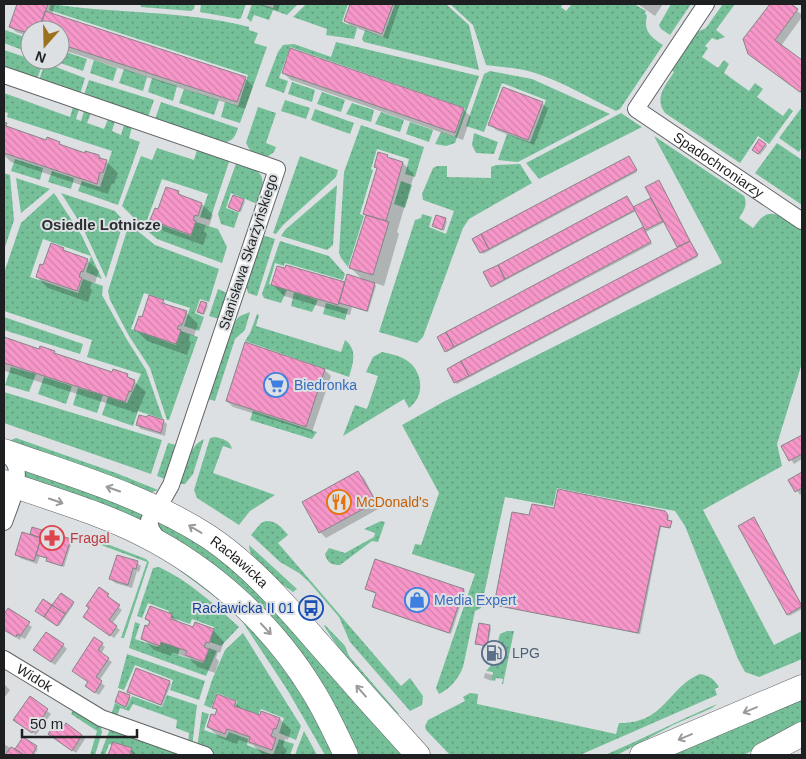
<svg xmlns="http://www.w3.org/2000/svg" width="806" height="759" viewBox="0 0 806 759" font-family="Arial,sans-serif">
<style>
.grass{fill:url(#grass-dots)}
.shadow{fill:#0003}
.building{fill:url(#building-back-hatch);stroke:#888486}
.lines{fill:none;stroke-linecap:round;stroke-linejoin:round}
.street-casing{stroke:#616466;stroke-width:18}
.secondary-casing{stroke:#616466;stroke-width:25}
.street{stroke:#fff;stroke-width:16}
.secondary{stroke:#fff;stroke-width:24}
.oneway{stroke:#9a9a9b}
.labels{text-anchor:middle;stroke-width:4;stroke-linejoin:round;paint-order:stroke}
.street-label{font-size:14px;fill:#1e1f20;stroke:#dce0e2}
.shop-label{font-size:14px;fill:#366cbe;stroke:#dce0e2;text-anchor:start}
.food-label{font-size:14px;fill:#c56008;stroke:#dce0e2;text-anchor:start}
.health-label{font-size:14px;fill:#be3a42;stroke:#dce0e2;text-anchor:start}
.transit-label{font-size:14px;fill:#164399;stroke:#dce0e2;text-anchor:end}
.service-label{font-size:14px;fill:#4e5e75;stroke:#dce0e2;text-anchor:start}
.neighbourhood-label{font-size:15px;font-weight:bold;fill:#2c2f31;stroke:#dce0e2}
</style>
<defs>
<pattern id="grass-dots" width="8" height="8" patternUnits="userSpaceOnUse" patternTransform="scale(1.25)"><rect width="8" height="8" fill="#75c098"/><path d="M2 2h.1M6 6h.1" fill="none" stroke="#5f9b7c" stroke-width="1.8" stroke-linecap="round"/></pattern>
<pattern id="building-back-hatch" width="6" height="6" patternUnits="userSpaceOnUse" patternTransform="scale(1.25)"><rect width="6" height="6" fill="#f696c9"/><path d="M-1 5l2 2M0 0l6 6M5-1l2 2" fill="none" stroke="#d281ac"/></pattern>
</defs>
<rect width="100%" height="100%" fill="#dce0e2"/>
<path class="grass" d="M51,4C117,14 185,10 249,27V30L258,33L254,43L267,47L240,123L221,117L225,102L238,106L248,75L49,10Z
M140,4H195L194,9L191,11L141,7Z
M201,4H246L241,18L239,19L200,12Z
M252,4H260L273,8L274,4H298L287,15L273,10L269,20L254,15L251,22L247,18Z
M306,4H348L342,22L357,28L354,39L326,35L327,29L293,17Z
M395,4H446L469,25L479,70L364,42L362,39L365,30L383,37Z
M450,4H563L561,7L566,11L572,4H634L646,11L645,13L647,16C643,31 651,37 663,45L620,109L616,111C589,98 561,81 532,72C517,68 502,67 486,65L473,25Z
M671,4H691L670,35L661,29L659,25Z
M723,4H735L716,30L725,37L717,40L712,38L705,46L708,48L702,57L718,68L724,60L729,64L724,73L749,91L755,83L763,89L757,97L783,116L789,108L793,111L769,144L758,136L740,163L665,113C654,98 665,86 674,72L670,69L695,33L706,28Z
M5,30L30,39V53L4,43Z
M336,42L479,76L455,143L446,146L435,144L441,132L455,137L465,108L290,47L279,78L288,81L284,93L265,86L278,52L283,45L294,44L331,57Z
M4,50L43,63L37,79L4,68Z
M60,50L87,59L83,71L52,60H60Z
M94,60L117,68L113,81L90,73Z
M45,63L85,78L80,94L39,80Z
M124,69L147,77L143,91L119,83Z
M490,71L532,79L610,114L518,162L498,160L507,134L530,142L546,100L502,83L484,132L466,126L484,74Z
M152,78L177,86L173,101L148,92Z
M89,80L154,100L148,117L84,95Z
M292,82L315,90L312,102L288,94Z
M184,89L219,100L214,115L179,103Z
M322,92L345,100L341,112L317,104Z
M4,93L70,117L73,107L79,109L76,119L81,121L84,111L91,113L87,123L104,129L108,119L115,121L112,131L121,135L124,125L132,127L129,138L140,142L118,205L78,191L82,181L100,187L112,151L7,117L8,113L4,112Z
M285,100L310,108L306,119L281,111Z
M161,102L238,128C235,137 233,141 223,143L155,119Z
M352,103L374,110L371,122L346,114Z
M258,107L276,113L266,143L276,147L274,152L267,157L251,152L246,143Z
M802,107V147L799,152L779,138Z
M315,109L354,123L350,134L311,120Z
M381,112L404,120L400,132L375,124Z
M621,113L642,127L539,179L526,163Z
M410,122L433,130L429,142L406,134Z
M361,125L424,147L415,177L405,174L409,159L377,149L371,169L373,170L360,214L364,216L348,267L341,258L339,253L344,172Z
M474,133L498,142L494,154L476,153L472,145Z
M654,136L744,196C748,205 744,210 739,218L753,228C757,224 759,219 764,216C776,208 792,224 802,231V363L777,444L782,466L703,510L774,645L802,631V659L759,677L745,672L738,659L685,526L675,511L557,488L553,506L505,497L481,608L475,611L463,667C459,678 450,689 439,694L436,688L475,574L412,554L415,544L421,545L439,493L402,425L445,401L722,263Z
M777,143L802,160V205L755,173Z
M157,148L194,160L197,150L230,159L210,220L200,217L208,194L162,179L147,220L191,236L196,222L218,229L227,247L222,263L157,239L145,229L122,206L141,156L152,160Z
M300,156L338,170L336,177L283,225L276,234L273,233Z
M15,159L43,168L40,180L11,171Z
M237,161C265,174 267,173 257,204L231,193L226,208L239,213L234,228L221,224L218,214Z
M520,164L532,183L469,219L463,228L423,337L417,343L379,332L415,220L421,218L422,214L432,217L429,227L446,234L454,211L423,200L422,194L433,168L437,166H447V177L491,178V167L496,165Z
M52,171L74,178L71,189L48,182Z
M4,173L10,175L14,220L4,250Z
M16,178L50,189L21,213Z
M401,181L412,185L405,208L394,204Z
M337,185L333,245L327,250L281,236L285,230Z
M54,193L82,236L102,279L86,272L91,256L43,239L30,277L78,293L83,279L103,286L102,295L126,338L146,370L163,419L138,411L133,426L102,415L108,397L127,403L141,374L87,357L92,340L4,311V273L21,223Z
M61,193L115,211L124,221L106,278L82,226Z
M129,224L155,245L219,269L209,302L200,299L195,313L204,317L199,331L184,326L190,308L144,293L131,329L176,345L181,331L198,337L169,420H167L150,368L129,336L110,300L108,291Z
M262,235L275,239L257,296L248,293L246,285Z
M280,241L329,256L345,274L343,280L285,263L284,266L275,263L269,284L287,290L281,303L264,298L262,294Z
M218,289L227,293L219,319L209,316Z
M294,292L318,300L312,312L291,306Z
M326,303L348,309L345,320L323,314Z
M250,312L245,330L235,339L215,401L208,399L235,321L240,316Z
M257,314L259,315L256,326L341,352L345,340C358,350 353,363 349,377L245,341L250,333Z
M4,317L83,344L80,354L4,330Z
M382,352C391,354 402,356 409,362C423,373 425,397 409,408L404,399L343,436L355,405L367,409L378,376L366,372L373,357Z
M11,367L36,374L29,392L5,385Z
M44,377L72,386L66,404L38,394Z
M78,388L103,395L97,413L73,405Z
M4,392L162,440L151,474L4,423Z
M253,411L317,432L312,439L250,420Z
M215,437C223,439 230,440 232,449L223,446L213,473L275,495L250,511L239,525L197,498L194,490L210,438Z
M16,438L116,473L158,490L150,493L9,444L11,440Z
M204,439L193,474L185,484H179C185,467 187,448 204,439Z
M168,443L176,445L165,479L157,476Z
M24,470L145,512V522L25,480Z
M157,518L228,563L253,585L406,755H356L329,701L164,537L155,519Z
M266,521C277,521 281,527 288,535L278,543L401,686L410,678L423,696L422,705L410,711L350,642L339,617L309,582L299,573L280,562L251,535L261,523Z
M381,521L385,522L378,542L372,541L340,565C332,565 327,563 325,554L329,548L345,553L374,537L375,533L364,529Z
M94,539L146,559L149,562L124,638H121L147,562L93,542Z
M249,545L297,589L293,592C276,579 250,568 249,545Z
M159,567C189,581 214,604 239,627L221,646L210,642L214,627L192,619L190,624L167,616L169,611L148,603L142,618L137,616L153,568Z
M178,567L225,600L285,666L337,755H325L288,691L242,621L215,597L179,570Z
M135,622L140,624L135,639L158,647L160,641L180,648L178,655L203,663L209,648L217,651L206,676L129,648Z
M325,625L345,646L349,656L399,714H394L353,670L324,626Z
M507,631H514L503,684H502L503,679L496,678L495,681L492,680L493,672L486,671L493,663L500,664L503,650L496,648L500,634Z
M243,633L301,726L296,740L279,733L284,718L261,709L258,715L236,707L237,701L217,693L211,708L204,705L212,680L225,650Z
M127,654L205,681L199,700L170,690L173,680L135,665L124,690L118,688Z
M700,674C710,676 714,679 719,687L715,689L717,695L580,755H450L426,730L425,726L428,720L465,701L463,697L470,693L478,694L477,704L616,734L619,723C665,724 668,687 700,674Z
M167,695L197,705L192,747L188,745L189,733L176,728L177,720L133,704L129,711L120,708L116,719L110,718L115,703L127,708L132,696L162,707Z
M802,697V723L744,755H665Z
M717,704L712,708L673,725L617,755H605C643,739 679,720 717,704Z
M74,709L101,727L102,732L95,755H90L97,731L71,714Z
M202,712L209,714L204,730L226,738L229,732L248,739L247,745L273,755L279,739L294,744L290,755H217L197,748Z
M111,726L192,755H131L132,752L109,744L105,755H100Z
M304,731L317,755H295Z"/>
<path class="shadow" d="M18,4H55L52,15L245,78L253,86L245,109L60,49V30H30V37L16,32L11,27Z
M256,4H280L278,11Z
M351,4H400L388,39L351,26L345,21Z
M638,4H663L655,16Z
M771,4H789L802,15V17L781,46L802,62V94L749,53L745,40Z
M283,73L463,109L471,117L463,140L291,80Z
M542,103L548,109L534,145L496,130L490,124Z
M4,124L11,129L46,141L47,139L60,143L64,147L85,155L99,156L107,162L118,173L114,184L112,183L108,194L11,162L4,155Z
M765,144L767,146L760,155L755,151Z
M387,156L390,159L403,163L414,175L397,232L399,234L384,286L372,282L376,286L368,312L352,307L350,315L284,296L272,284L344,283L364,281L351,268L367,216L365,214L378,169L375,167Z
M630,159L637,172L483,254L481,252Z
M660,183L698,257L457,384L455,382L448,370L679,248L665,222L646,232L652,244L447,352L439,338L645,228L636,211L493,287L492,286L653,198Z
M178,192L184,198L202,204L213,215L209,226L206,225L204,231L207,234L203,245L163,231L152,220L159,210Z
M243,200L245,201L241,212L229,207Z
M436,216L447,221L444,231L433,226Z
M63,249L68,253L87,260L99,271L95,283L92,282L90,288L92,290L88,302L48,288L37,277L44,267Z
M163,301L168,306L186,312L198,324L194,336L190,335L189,340L191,343L187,355L147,341L136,330L143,319Z
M206,305L208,306L204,315L198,312Z
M4,339L40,350L54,352L59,356L113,374L127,375L146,392L137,413L5,371L4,374Z
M246,344L325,370L331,376L312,432L233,407L227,401Z
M163,421L167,424L165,436L141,429L137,425Z
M802,436V459L794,464L783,447Z
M358,472L364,478L380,508L326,538L320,532Z
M802,473V493L800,495L790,480Z
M555,509L667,514L669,517L668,521L670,522L669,528L661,527L640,634L495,604L530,517Z
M755,520L802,606V609L789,616Z
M33,528L72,541L64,567L49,562L48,559L40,556L37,564L20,558L17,555L31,536Z
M376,560L464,590L465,591L451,634L375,608L378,594L366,589Z
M137,563L141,566L139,572L137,571L132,588L115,583L111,579Z
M108,595L111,599L110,600L122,610L112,624L120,630L114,638L85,616Z
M310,595L318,603L316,604L309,596Z
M73,603L74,604L59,626L39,612Z
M8,610L32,627L25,639L21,637L20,640L4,630V616Z
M172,615L181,624L194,629L213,630L224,642L220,653L218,652L216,658L219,661L215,673L198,667L189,658L172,652L171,656L154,650L142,638L150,623L146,619Z
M480,625L491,628L488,647L476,643Z
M95,639L105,647L101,654L112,662L99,681L105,686L99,695L90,689L89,682Z
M63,645L67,649L55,665L38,653Z
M501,652L502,653L500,663L495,662L494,661Z
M485,673L493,675L492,681L484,678Z
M169,682L171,684L162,706L129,692Z
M4,684L10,690L4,698Z
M129,696L131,698L127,707L117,702Z
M30,698L51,714L36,735L19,723Z
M235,702L243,710L261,716L280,719L291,730L288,740L285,739L283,746L287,750L285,755H267L261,753L253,745L239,740L237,744L220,738L208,727L217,711L213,707Z
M50,734L82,736L85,739L76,753Z
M24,739L38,749L34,755H4V744L15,751Z
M131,749L137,755H110Z"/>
<path class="building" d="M17,4H48L39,30H30V34L9,27Z
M350,4H393L382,34L344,21Z
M770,4H791L798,9L775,40L802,60V89L800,92L748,54L743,39Z
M45,11L246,77L237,102L60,44V30H39Z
M290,48L464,108L455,133L282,73Z
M503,87L543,102L528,140L488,125Z
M4,122L7,123L6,126L46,140L47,137L60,142L59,144L85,153V151L99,155V158L107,160L103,173L100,172L97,184L4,153Z
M759,139L766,144L758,154L752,150Z
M378,152L388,155L387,157L403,162L386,221L363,214L377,168L374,167Z
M629,156L637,170L489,249L481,234Z
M659,180L690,241L677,247L645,187Z
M166,187L179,191L178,194L202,203L198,216L195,215L193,220L196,221L191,235L150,220L155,208L158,209Z
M233,195L244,199L239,212L228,207Z
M627,196L635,210L505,279L498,265Z
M651,198L663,221L645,230L633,207Z
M366,215L389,222L373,275L349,268Z
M436,215L446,218L442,230L432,226Z
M643,227L651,242L454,347L446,332Z
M481,234L489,249L480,253L472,239Z
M690,241L698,255L469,376L461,361Z
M51,243L64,248L63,250L88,259L83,272L81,271L79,277L82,278L77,291L36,277L40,264L43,265Z
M286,265L345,282L338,305L271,285L277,266L285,268Z
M498,265L505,279L491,287L483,272Z
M347,274L375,283L367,311L339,303Z
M149,295L164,300L162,303L187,311L182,325H179L177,329L181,330L176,344L134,330L139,316L142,317Z
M201,301L207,303L203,314L197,312Z
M446,332L454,347L445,352L437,337Z
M4,337L39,349L40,346L55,351L54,353L112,372L113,369L128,374L127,377L135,380L131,392L129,391L125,402L4,363Z
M245,342L325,369L306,427L226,401Z
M461,361L469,376L454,383L447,369Z
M139,415L147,417L148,415L164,420L161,433L136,425Z
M802,435V454L789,461L781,446Z
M358,471L376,502L319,533L302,502Z
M802,472V488L795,492L788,480Z
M558,489L665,511L668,515L667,520L672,521L670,528L660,526L638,633L494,605L512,512L529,515L532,504L554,508Z
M754,517L802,606L787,615L738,526Z
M32,527L71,539L62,566L46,561L47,558L36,555L41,538L30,534Z
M22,532L41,538L34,561L15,555Z
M117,555L138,561L136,569L133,568L128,585L109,579Z
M375,559L464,589L449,633L372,607L376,593L365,589Z
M99,587L109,594L107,596L120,605L109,620L117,626L110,636L83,617L89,608L86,606Z
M61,593L74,602L65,614L52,605Z
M43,599L52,605L44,617L35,611Z
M52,605L65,614L57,626L44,617Z
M150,606L172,614L171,619L193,627L195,622L214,629L209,643L206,642L204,647L209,649L204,662L185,655L187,651L161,642L160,646L141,639L145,625L148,626L150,621L145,619Z
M8,608L30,622L20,636L17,634L16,637L4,630V614Z
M479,623L490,625L487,646L475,644Z
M46,632L64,644L51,662L33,650Z
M94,637L103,643L98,650L109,658L96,677L102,681L95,693L85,686L88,682L72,671Z
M495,649L501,651L499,662L492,661Z
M136,668L170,681L161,705L127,692Z
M119,691L130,695L126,707L115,702Z
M217,694L236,701L234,706L260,715L261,711L280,718L276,729L274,728L271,736L276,738L272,750L249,742L250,737L227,729L225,734L207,727L211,714L215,715L217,709L212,708Z
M30,696L48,709L32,733L13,720Z
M66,723L82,735L72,751L48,734L55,724L62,728Z
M23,737L37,746L32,755H24L15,749Z
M113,742L132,748L130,753L137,755H108Z
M11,747L15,749L24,755H5Z"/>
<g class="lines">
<defs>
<g id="street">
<path id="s1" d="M706,4L636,109L802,221"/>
<path d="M4,75L277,169L171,485L158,508L149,520L151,529L160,543"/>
<path d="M4,522C10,505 20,484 16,466C14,461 10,456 7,452"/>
<path id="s2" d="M4,659L101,718L205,755"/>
</g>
<g id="secondary">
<path id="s3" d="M4,451C74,476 146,496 209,537C252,566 286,606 320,645C352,682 385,719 418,755"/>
<path d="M4,482C50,499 99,512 142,534C212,569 273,625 313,691C326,712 336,734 346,755"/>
<path d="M642,755L802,687"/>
<path d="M763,755L802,734"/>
</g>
</defs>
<use href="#street" class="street-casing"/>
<use href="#secondary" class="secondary-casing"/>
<use href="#street" class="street"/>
<use href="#secondary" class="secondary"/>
</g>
<defs><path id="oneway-shaft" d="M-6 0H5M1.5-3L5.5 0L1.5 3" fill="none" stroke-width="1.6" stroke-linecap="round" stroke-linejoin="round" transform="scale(1.25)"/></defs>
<g class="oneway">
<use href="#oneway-shaft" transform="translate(113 489) rotate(-161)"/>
<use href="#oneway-shaft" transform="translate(56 501) rotate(19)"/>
<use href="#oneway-shaft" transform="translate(195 529) rotate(-149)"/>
<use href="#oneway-shaft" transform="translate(266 629) rotate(47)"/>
<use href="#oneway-shaft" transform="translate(361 691) rotate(-131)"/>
<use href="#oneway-shaft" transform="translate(750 710) rotate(157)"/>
<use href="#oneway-shaft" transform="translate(685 737) rotate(157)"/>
</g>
<defs>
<symbol id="supermarket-ring" viewBox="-11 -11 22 22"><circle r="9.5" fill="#dce0e2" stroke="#3f7fe0" stroke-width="1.5"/><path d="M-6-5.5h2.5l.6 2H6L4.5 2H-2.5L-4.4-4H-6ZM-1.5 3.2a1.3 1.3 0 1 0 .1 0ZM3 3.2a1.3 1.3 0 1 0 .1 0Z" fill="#3f7fe0"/></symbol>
<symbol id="restaurant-ring" viewBox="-11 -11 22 22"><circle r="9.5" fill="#dce0e2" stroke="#e8710a" stroke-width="1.5"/><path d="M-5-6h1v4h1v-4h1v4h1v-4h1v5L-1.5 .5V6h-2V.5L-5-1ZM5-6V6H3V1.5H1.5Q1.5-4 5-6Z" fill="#e8710a"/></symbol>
<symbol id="pharmacy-ring" viewBox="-11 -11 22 22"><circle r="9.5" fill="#dce0e2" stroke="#e0444e" stroke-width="1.5"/><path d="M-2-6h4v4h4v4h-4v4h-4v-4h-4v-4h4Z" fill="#e0444e"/></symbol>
<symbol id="shop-ring" viewBox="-11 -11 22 22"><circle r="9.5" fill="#dce0e2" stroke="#3f7fe0" stroke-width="1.5"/><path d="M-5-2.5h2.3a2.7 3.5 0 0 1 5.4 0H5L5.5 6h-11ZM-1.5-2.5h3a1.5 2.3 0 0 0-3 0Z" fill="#3f7fe0"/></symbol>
<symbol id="bus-ring" viewBox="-11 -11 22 22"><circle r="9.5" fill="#dce0e2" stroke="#1a4fb4" stroke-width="1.5"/><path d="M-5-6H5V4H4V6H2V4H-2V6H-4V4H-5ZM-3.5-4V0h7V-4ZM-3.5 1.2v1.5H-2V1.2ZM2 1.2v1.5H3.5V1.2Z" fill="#1a4fb4"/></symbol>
<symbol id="fuel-ring" viewBox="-11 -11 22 22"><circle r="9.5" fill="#dce0e2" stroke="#5c6f8a" stroke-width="1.5"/><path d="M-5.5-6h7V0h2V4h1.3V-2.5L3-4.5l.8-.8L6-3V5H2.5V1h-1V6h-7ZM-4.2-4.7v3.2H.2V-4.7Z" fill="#5c6f8a"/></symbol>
</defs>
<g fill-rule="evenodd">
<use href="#supermarket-ring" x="262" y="371" width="28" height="28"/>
<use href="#restaurant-ring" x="325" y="488" width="28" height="28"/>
<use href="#pharmacy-ring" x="38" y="524" width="28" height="28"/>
<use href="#shop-ring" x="403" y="586" width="28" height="28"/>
<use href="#bus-ring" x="297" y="594" width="28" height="28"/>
<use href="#fuel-ring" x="480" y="639" width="28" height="28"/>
</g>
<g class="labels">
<g class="street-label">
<text dy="5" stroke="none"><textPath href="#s1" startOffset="226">Spadochroniarzy</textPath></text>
<text transform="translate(248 252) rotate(-72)" y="5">Stanisława Skarżyńskiego</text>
<text dy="5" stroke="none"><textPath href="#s3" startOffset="262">Racławicka</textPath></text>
<text dy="5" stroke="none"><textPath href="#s2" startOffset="36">Widok</textPath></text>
</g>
<g class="shop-label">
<text x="294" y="390">Biedronka</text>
<text x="434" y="605">Media Expert</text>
</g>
<g class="food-label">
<text x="356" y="507">McDonald's</text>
</g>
<g class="health-label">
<text x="70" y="543">Fragal</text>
</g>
<g class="transit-label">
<text x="294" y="613">Racławicka II 01</text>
</g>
<g class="service-label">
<text x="512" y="658">LPG</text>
</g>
<g class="neighbourhood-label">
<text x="101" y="230">Osiedle Lotnicze</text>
</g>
</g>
<rect width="806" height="759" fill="none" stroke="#1e1f20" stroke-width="10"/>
<g transform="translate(45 45) rotate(200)"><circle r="24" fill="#dce0e2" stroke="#909394"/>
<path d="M0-4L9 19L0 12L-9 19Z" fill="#9b711f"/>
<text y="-8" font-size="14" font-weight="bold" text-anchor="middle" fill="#1e1f20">N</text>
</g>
<path d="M22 729v8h115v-8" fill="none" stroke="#1e1f20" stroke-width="2.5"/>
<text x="30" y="729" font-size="15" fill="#1e1f20" stroke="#dce0e2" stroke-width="4" paint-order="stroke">50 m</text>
</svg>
